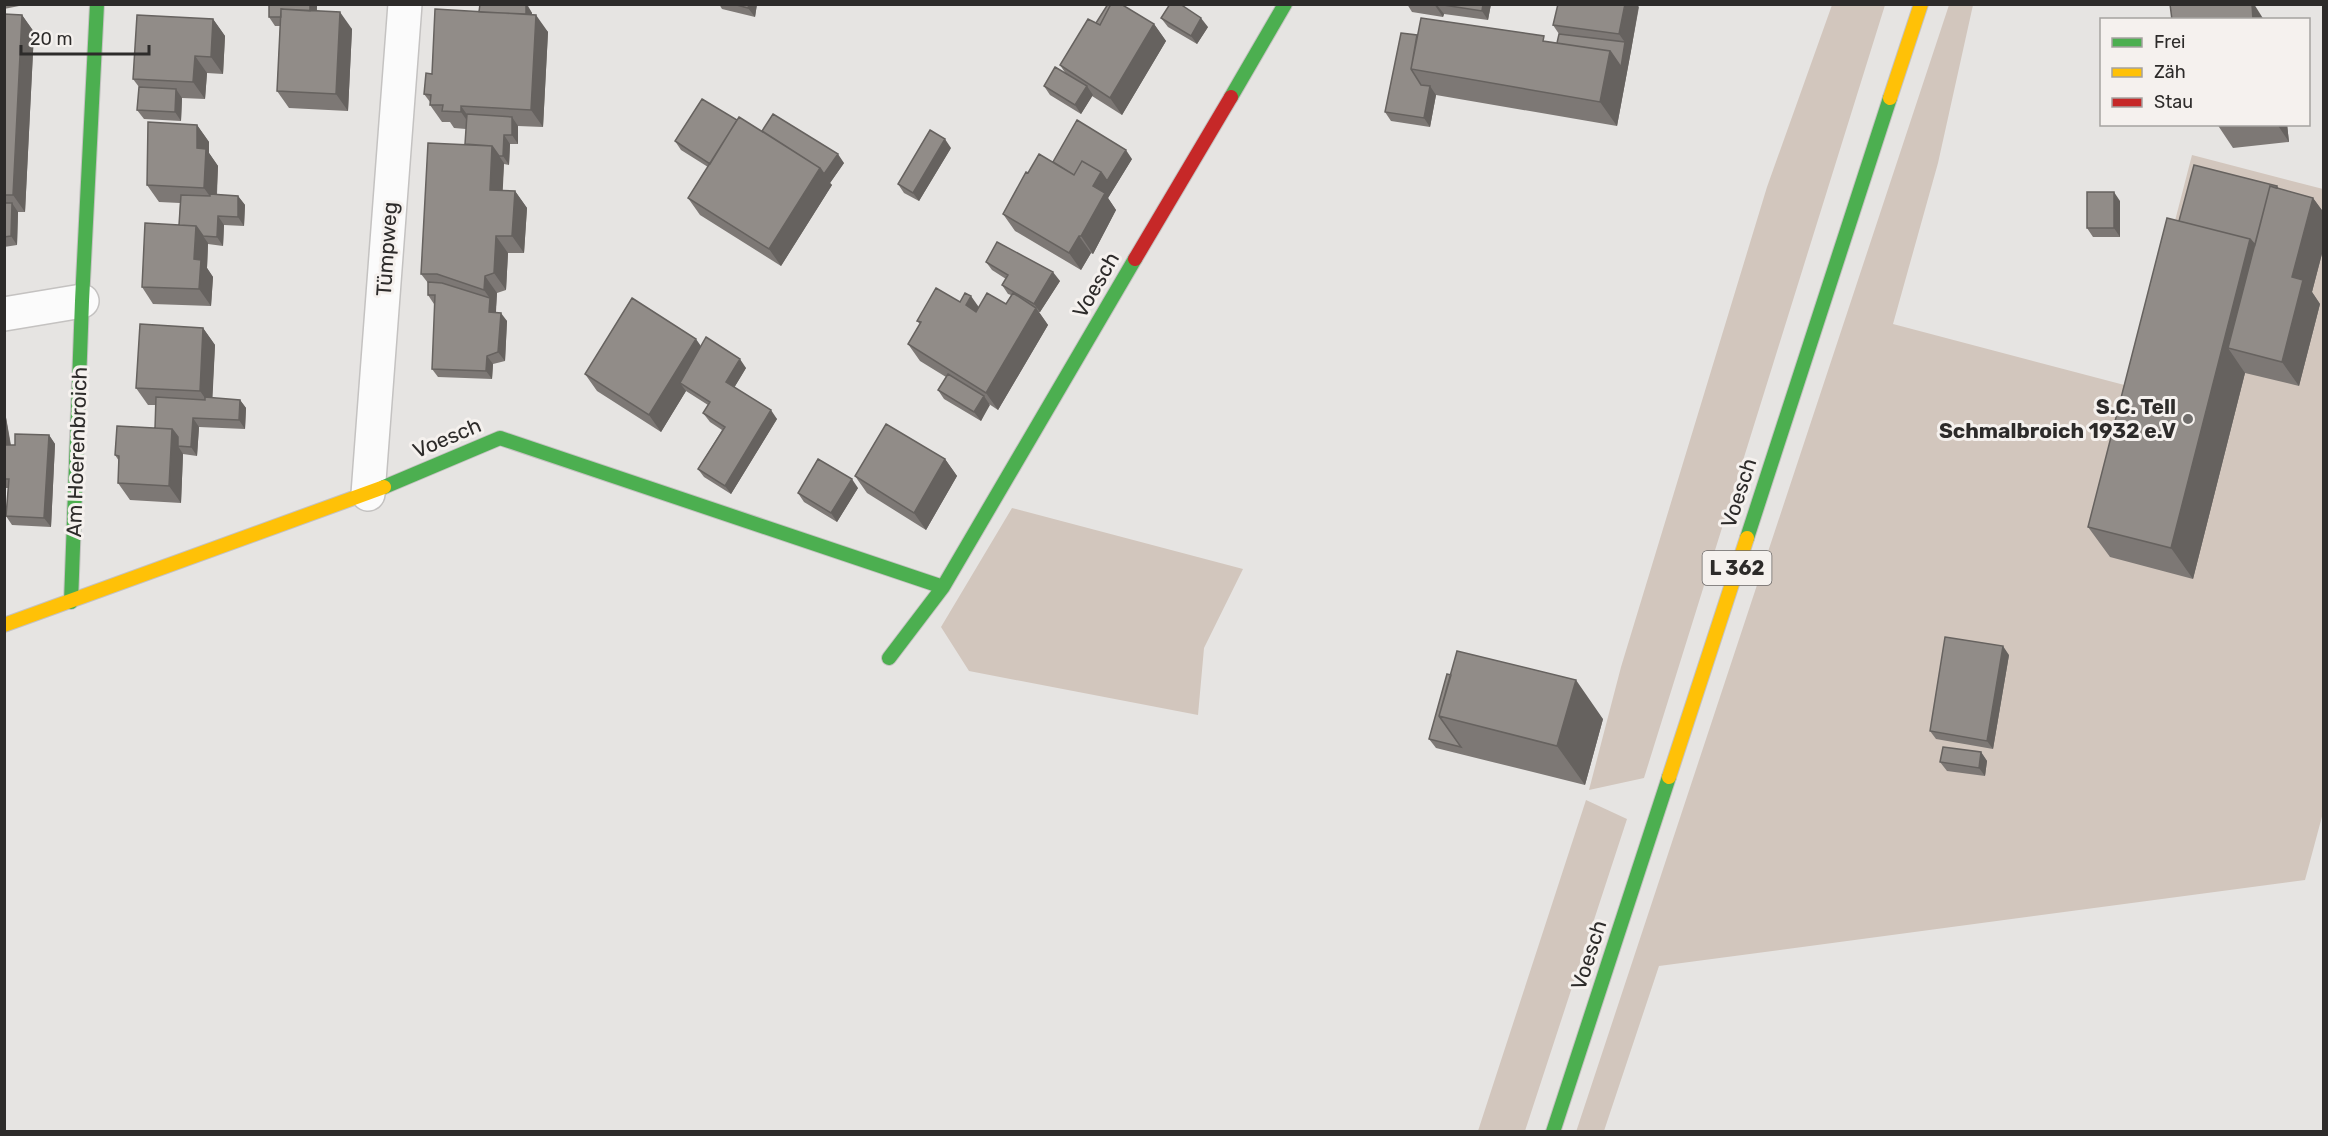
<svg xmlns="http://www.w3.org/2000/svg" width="2328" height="1136" viewBox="0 0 2328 1136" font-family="Rubik,sans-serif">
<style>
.green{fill:#d2c6bd}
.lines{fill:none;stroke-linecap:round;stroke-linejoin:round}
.street-casing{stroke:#c4c2c1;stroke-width:36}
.fast-casing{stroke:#c4c2c1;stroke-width:16}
.slow-casing{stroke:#c4c2c1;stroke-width:16}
.jam-casing{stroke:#c4c2c1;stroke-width:16}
.street{stroke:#fbfbfb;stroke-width:33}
.fast{stroke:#4caf50;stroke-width:14}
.slow{stroke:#ffc107;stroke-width:14}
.jam{stroke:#c62828;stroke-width:14}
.wall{fill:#7d7875}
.shaded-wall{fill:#66625f}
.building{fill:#918c88;stroke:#66625f;stroke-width:1.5}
.poi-dot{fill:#6e6c6a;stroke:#f5f1ee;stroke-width:2}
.labels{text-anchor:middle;stroke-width:6;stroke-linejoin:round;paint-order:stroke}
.shield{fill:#f5f1ee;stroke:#696665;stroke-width:1.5}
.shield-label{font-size:20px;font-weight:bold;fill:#2d2b2a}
.street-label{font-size:21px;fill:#2d2b2a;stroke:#f5f1ee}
.poi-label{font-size:21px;font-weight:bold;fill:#2d2b2a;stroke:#f5f1ee;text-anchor:end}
</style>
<rect width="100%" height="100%" fill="#e6e4e2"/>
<path class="green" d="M1832,5H1885L1644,778L1589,790L1621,667L1767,187Z
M1949,5H1973L1938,163L1893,324L2132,387L2192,155L2323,189L2324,809L2305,880L1659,966L1604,1131L1576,1132Z
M1012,508L1243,569L1204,648L1198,715L969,671L941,627Z
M1586,800L1627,819L1525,1131H1478Z"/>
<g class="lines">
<defs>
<path id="street" d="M4,314L82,301
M368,494L405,4"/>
<path id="fast" d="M1231,97L1285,4
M384,487L500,438L943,587
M1747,538L1890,98
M71,602L82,301L97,4
M889,658L943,587L1135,259
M1553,1132L1669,777"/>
<path id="slow" d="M1890,98L1921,4
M4,625L384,487
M1669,777L1747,538"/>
<path id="jam" d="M1135,259L1231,97"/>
</defs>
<use href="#street" class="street-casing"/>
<use href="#fast" class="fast-casing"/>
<use href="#slow" class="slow-casing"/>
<use href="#jam" class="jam-casing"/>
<use href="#street" class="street"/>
<use href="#fast" class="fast"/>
<use href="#slow" class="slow"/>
<use href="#jam" class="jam"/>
</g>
<path class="wall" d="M4,4H29L4,9Z
M269,4H317V11L352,29L348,111L289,108L277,91L280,26H275L269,17Z
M480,4H527L532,13V15L548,32L543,127L518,126V144H510L509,165L504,164L502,191H515L527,208L524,253H508L506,290L497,293L496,312L507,321L505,361L493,364L492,379L438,377L432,369L435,304H434L428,295V283L421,274L465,144L466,129L454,128L450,122H442L430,105V102L424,94L432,74L479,12Z
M719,4H757L755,17L722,9Z
M1407,4H1491L1488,20L1444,14L1443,17L1412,12Z
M1639,7L1617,126L1436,95L1430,127L1391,121L1385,112L1417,35L1548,42L1557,43L1559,34L1553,25Z
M4,14L22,15L34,32L25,212H18L17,245L4,247Z
M1161,18L1208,27L1197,44L1168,27Z
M213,19L225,36L223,74L207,73L205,99L182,98L181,121L144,119L137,110L139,87L133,79Z
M1096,23L1154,24L1166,41L1122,115L1092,96L1081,114L1050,95L1044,86L1066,74L1060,65Z
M737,120L762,131L844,163L830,183L832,185L781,266L700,215L688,198L708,167L681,150L675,141Z
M2217,124H2287L2289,142L2233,148Z
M197,125L209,142V153L218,166L217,195L238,196L245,205L244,226L224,225L223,246L208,244L207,268L213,277L211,306L153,304L142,287L179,225L180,203L159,202L147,185Z
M951,148L919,201L904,193L898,184Z
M1132,159L1108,198L1116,210L1093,254L1091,253L1081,270L1015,231L1003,214L1053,162Z
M2277,186L2278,189L2313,198L2324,213V246L2312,292L2320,304L2299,386L2245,373L2193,579L2110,557L2088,527L2179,221Z
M2120,201V237H2093L2087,228Z
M986,262L1060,281L1040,312H1039L1048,325L998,410L989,404L981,421L944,399L938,390L946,377L920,361L908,344L920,324L917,321L960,302L979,307L1006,304L1011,295L1008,294L1002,285L1006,279L992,270Z
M203,328L215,345L212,398L240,400L246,408L245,429L199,427L197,456L183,454L181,503L130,500L118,483L119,461L115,455L155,428L156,405H148L136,388Z
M701,346L746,368L734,388L777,419L731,494L704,477L698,469L722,430L710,422L703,413L708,405L686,391L661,432L597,391L585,374Z
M4,406L11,445H15L49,435L55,444L51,527L12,525L6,516L8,488H4Z
M945,459L957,476L926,530L867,493L855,476Z
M858,488L837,522L804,502L798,493Z
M2009,655L1993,749L1936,739L1930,731Z
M1447,674L1603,719L1585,785L1436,748L1429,739Z
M1981,752L1987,761L1985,776L1947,771L1940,762Z"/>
<path class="shaded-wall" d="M310,4H317L316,28L309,19Z
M526,4L532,13L531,31L525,22Z
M749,4H757L755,17L748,8Z
M1434,4H1445L1437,5L1444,14L1443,17Z
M1483,4H1491L1488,20L1482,11Z
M1625,4H1639L1631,51L1619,34Z
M2252,4H2254L2264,20H2253Z
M340,12L352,29L348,111L336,94Z
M22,15L34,32L25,212L13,195Z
M536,15L548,32L543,127L531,110Z
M1201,18L1208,27L1197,44L1191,36Z
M213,19L225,36L223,74L211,57Z
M1154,24L1166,41L1122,115L1110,98Z
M1625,42L1631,51L1617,126L1600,102L1610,51Z
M195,56L207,73L205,99L193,82Z
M1087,86L1093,95L1081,114L1075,105Z
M1430,86L1436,95L1430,127L1424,118Z
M176,89L182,98L181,121L175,112Z
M461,106L473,123V129L461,112Z
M512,117L518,126V144L512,135Z
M2277,124H2287L2289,142Z
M197,125L209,142V153L218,166L216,205L204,188L197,148Z
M504,135L510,144L509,165L503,156Z
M945,139L951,148L919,201L913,193Z
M492,146L504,163L502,207L490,190Z
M1126,150L1132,159L1108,198L1116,210L1093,254L1081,236L1093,186L1101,172Z
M838,154L844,163L830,183L832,185L781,266L769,249L820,168Z
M2277,186L2288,203L2228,348L2245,373L2193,579L2171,548L2250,239Z
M515,191L527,208L524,253L512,236Z
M2114,192L2120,201V237L2114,228Z
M238,196L245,205L244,226L238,217Z
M2313,198L2324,213V246L2312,292L2320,304L2299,386L2282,362L2292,277Z
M12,203L18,212L17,245L11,236Z
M218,216L224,225L223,246L217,237Z
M196,226L208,243L207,268L213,277L211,306L199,289L194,259Z
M496,236L508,253L506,290L494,273Z
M1079,236L1091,253L1081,270L1069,253Z
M1053,272L1060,281L1040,312L1034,304Z
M485,276L497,293L496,307L484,290Z
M971,296L983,313L977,322L966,305Z
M490,298L496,307V321L489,312Z
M1036,308L1048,325L998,410L986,393Z
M501,313L507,321L505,361L498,352Z
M203,328L215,345L212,408L200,391Z
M696,339L708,356L680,383L686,391L661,432L649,415Z
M487,356L493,364L492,379L486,371Z
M740,359L746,368L732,391L726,382Z
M984,396L990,405L981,421L974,412Z
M240,400L246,408L245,429L239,420Z
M4,406L12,454L6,445L4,435Z
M771,410L777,419L731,494L725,486Z
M193,418L199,427L197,456L191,447Z
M172,429L184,446H178L183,454L181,503L169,486Z
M49,435L55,444L51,527L44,518Z
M945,459L957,476L926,530L914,513Z
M852,479L858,488L837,522L831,513Z
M2003,646L2009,655L1993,749L1987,741Z
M1576,680L1603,719L1585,785L1557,746Z
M1981,752L1987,761L1985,776L1979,768Z"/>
<path class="building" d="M269,4H310V11L281,9V17H269Z
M480,4H526V14L479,12Z
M733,4H749L748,8Z
M1108,4H1111L1100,25L1096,23Z
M1111,4H1121L1154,24L1110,98L1060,65L1088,19L1100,25Z
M1170,4H1180L1201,18L1191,36L1161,18Z
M1437,4H1483L1482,11Z
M1558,4H1625L1619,34L1553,25Z
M2170,4H2252L2253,20H2172Z
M281,9L340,12L336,94L277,91Z
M435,9L536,15L531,110L461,106V112L442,111L443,105H430L431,95L424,94L426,73L432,74Z
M4,14L22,15L13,195H4Z
M137,15L213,19L211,57L195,56L193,82L133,79Z
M1421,18L1544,36L1543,41L1610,51L1600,102L1411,69Z
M1401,33L1417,35L1411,69L1421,85L1430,86L1424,118L1385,112Z
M1559,34L1625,42L1621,67L1610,51L1557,43Z
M1055,67L1087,86L1075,105L1044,86Z
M139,87L176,89L175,112L137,110Z
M702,99L737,120L710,164L675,141Z
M467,114L512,117V135H504L503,156H499L492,146L465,144Z
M773,114L838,154L824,174L820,168L762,131Z
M739,117L820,168L769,249L688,198Z
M1077,120L1126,150L1107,181L1101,172L1082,161L1074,175L1053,162Z
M148,122L197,125V148L206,149L204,188L147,185Z
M930,130L945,139L913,193L898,184Z
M428,143L492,146L490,190L515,191L512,236H496L494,273L485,276L484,290L437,274H421Z
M1039,154L1074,175L1082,161L1101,172L1093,186L1105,193L1081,236H1079L1069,253L1003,214L1026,172L1028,173Z
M2194,165L2277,186L2276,188L2270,186L2255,245L2250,239L2179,221Z
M2270,186L2313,198L2292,277L2303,280L2282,362L2228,348Z
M2087,192H2114V228H2087Z
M210,194L238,196V217L218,216L217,237L203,236L196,226L179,225L181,195L210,196Z
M4,203H12L11,236L4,237Z
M2167,218L2250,239L2171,548L2088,527Z
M145,223L196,226L194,259L201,260L199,289L142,287Z
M997,242L1053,272L1034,304L1002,285L1008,275L986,262Z
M428,282L442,283L490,298L489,312L501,313L498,352L487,356L486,371L432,369L435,295H428Z
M936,288L960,302L965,293L971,296L966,305L976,312L987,293L1006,304L1013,293L1036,308L986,393L908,344L921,322L917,321Z
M632,298L696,339L649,415L585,374Z
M140,324L203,328L200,391L136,388Z
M706,337L740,359L726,382L771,410L725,486L698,469L725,427L703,413L710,402L680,383Z
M948,374L984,396L974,412L938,390Z
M156,397L205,400V397L240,400L239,420L193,418L191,447L178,446V437L172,429L155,428Z
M886,424L945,459L914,513L855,476Z
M117,426L172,429L169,486L118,483L119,456L115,455Z
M15,434L49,435L44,518L6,516L9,479H4V435L6,445H15Z
M818,459L852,479L831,513L798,493Z
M1945,637L2003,646L1987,741L1930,731Z
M1457,651L1576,680L1557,746L1439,716Z
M1447,674L1451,675L1439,716L1461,747L1429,739Z
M1943,747L1981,752L1979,768L1940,762Z"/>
<circle class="poi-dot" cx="2188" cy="419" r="6"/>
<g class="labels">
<rect class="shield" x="1702.5" y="551" width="69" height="34" rx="4.5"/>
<g class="shield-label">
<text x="1737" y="575">L 362</text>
</g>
<g class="street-label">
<text transform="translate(387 249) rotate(-86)" y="7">Tümpweg</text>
<text transform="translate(1096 285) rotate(-60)" y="7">Voesch</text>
<text transform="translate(447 438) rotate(-23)" y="7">Voesch</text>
<text transform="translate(77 452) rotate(-88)" y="7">Am Hoerenbroich</text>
<text transform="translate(1739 493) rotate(-72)" y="7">Voesch</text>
<text transform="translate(1589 955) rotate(-72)" y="7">Voesch</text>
</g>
<g class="poi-label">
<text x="2176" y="414">S.C. Tell<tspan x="2176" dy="24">Schmalbroich 1932 e.V</tspan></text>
</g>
</g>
<rect width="2328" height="1136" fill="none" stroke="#2d2b2a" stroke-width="12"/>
<rect x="2100" y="18" width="210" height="108" fill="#f5f1ee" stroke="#a5a2a0" stroke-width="1.5"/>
<rect x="2112" y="38" width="30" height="9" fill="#4caf50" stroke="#a5a2a0" stroke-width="1.5"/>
<text x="2154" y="48" font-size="18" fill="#2d2b2a">Frei</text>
<rect x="2112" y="68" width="30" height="9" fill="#ffc107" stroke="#a5a2a0" stroke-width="1.5"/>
<text x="2154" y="78" font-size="18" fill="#2d2b2a">Zäh</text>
<rect x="2112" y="98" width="30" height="9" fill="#c62828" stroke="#a5a2a0" stroke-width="1.5"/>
<text x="2154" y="108" font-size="18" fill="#2d2b2a">Stau</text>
<path d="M21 45v9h128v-9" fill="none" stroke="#2d2b2a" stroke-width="3"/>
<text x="30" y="45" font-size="18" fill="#2d2b2a" stroke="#f5f1ee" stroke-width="4.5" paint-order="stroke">20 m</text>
</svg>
